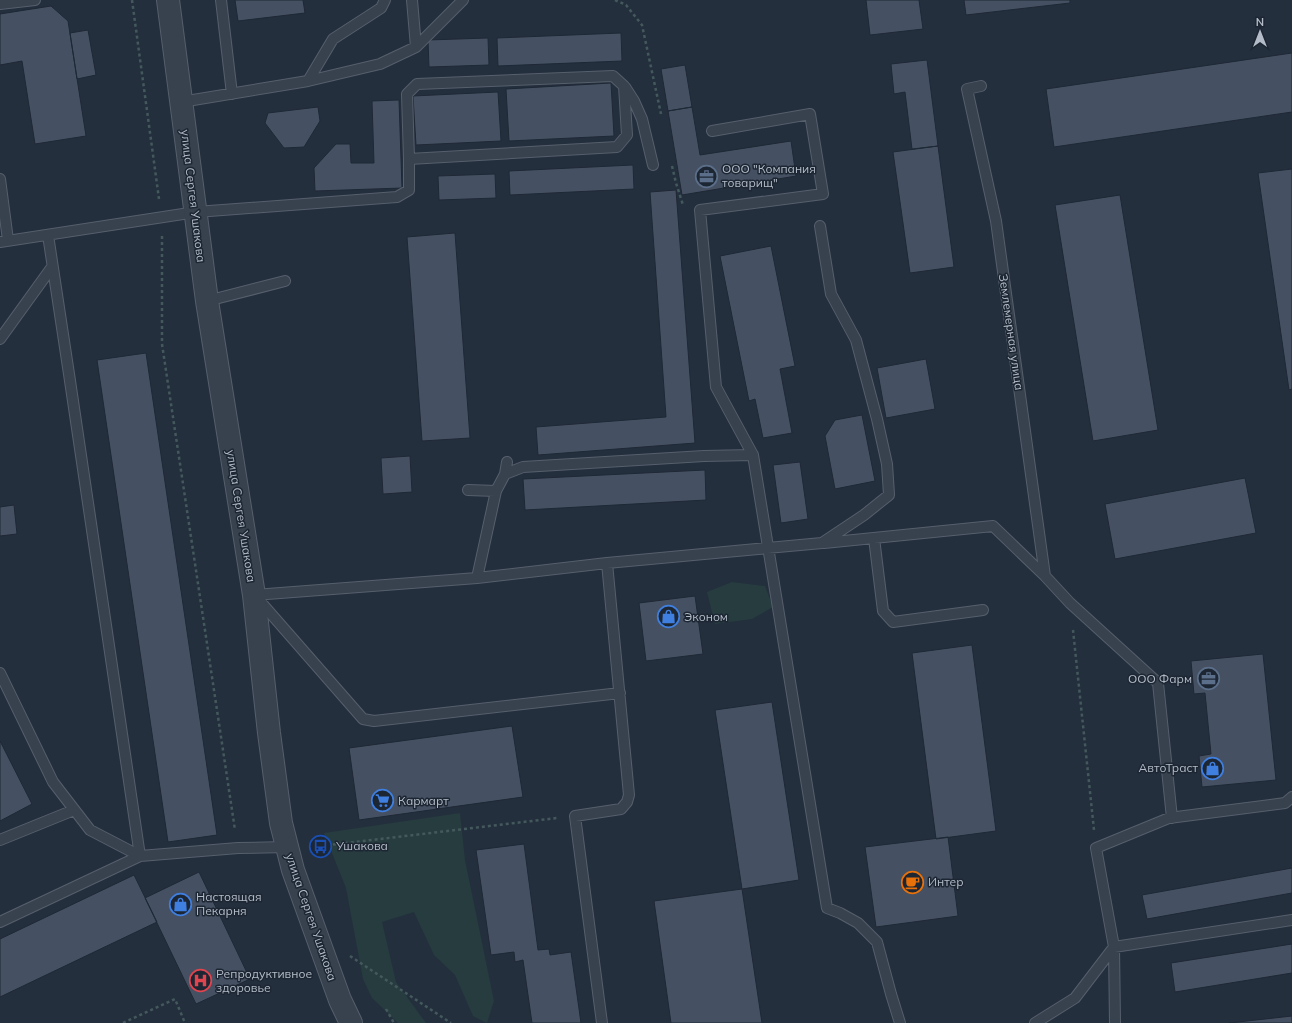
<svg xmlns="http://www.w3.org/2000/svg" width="1292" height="1023" viewBox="0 0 1292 1023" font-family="Mulish,sans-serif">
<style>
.green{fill:#263c3f}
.building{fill:#455162;stroke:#1f2835}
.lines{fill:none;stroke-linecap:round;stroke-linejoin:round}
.service-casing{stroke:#565f6c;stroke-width:12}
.tertiary-casing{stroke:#565f6c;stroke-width:24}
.path{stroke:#44595c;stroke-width:2.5;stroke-dasharray:3 3;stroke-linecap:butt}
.service{stroke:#38414e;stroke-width:10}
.tertiary{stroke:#38414e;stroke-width:22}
.labels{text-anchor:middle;stroke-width:3;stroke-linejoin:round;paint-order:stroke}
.poi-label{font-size:12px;fill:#b4bcc9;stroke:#1d2633;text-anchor:start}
.street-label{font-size:12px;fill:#b4bcc9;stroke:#1d2633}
</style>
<rect width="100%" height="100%" fill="#242f3e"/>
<path class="green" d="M732,582L765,586L773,607L752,619L715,624L707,592Z
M460,813L465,860L494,1001L487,1023L473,1016L455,975L434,955L414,912L382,922L396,982L426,1023H398L372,998L363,979L346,888L324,833Z"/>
<path class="building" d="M235,0H303L305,13L238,21Z
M866,0H919L923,29L870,35Z
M964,0H1070V3L966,15Z
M51,6L68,21L86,136L35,144L22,61L0,65V14Z
M88,30L96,75L77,79L70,33Z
M621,33L622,61L498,66L497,38Z
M488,38L489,65L429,67L428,40Z
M1292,53V112L1054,147L1046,89Z
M927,60L938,146L912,149L905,92L894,94L891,64Z
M685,65L692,107L668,111L661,69Z
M611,83L614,136L509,141L506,89Z
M498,92L501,141L416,145L413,96Z
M399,100L402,188L315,191L314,168L336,144H350L351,163H374L372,101Z
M318,107L320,121L304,147L284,148L265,123L268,113Z
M692,107L700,155L791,141L796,176L682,195L668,111Z
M938,146L954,267L910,273L893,152Z
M633,165L634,189L510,195L509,171Z
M1292,169V389L1289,390L1258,173Z
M495,174L496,198L439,200L438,176Z
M676,190L695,443L538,455L536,427L666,417L650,192Z
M1120,195L1158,430L1093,441L1055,205Z
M455,233L470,438L422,441L407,237Z
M771,246L795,366L780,369L792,433L763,438L755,399L749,401L720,256Z
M146,353L217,835L168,842L97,360Z
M926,359L935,409L886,418L877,368Z
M862,415L875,481L835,489L825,436L835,420Z
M410,456L412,492L383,494L381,458Z
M800,462L808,519L781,523L773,465Z
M705,470L706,500L525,510L523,479Z
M1245,478L1256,533L1115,559L1105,504Z
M14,505L17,534L0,536V507Z
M695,596L703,654L646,661L639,603Z
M972,645L996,831L936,839L912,653Z
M1263,654L1276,780L1202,787L1199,756L1211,754L1205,693L1194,694L1191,661Z
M772,702L799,880L742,889L715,710Z
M512,726L523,797L359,820L349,748Z
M0,741L32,804L0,821Z
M948,837L958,916L876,927L865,847Z
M524,844L538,950L549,949L550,955L571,952L581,1023H532L523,960L515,962L514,952L491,955L476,850Z
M1292,868V893L1147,919L1142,895Z
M199,872L250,979L196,1004L145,898Z
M134,875L157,922L0,997V939Z
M742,889L762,1023H671L654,901Z
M1292,944V973L1175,992L1171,963Z
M1292,1016V1023H1229Z"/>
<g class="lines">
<defs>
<path id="service" d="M221,0L232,94
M412,0L416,47
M0,4L35,0
M613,76L624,86L627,135L617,147L409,159L407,94L417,84Z
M308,81L333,39L381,8L385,0
M981,86L967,89L996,221L1045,576
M625,87L634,101L642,119L653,165
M181,102L308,81L380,64L416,47L463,0
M712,131L810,114L823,194L700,210L716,387L753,455
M0,179L8,240
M48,235L69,374L140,856
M0,242L196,212L397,197L409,190V159
M207,301L285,281
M0,339L52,267
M505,474L507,462
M468,490L496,491
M874,538L883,611L893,622L983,610
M824,543L993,526L1045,576L1070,603L1158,683L1172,818
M477,578L496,491L505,474L523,467L704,456L753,455L827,908L840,913L858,923L877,942L891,994L900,1023
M254,595L477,578L607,563L822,543L864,515L889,495L887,464L877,419L856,340L831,294L820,226
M258,599L363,719L374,721L620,693
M0,673L53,782L90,830L140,856
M0,840L74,810
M0,922L140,856L238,848L287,847
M602,1023L575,816L621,809L627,802L629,795L607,563
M1035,1023L1075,998L1114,947L1096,848L1169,818L1285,803L1292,797
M1115,1023L1114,947L1292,920"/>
<path id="tertiary" d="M168,0L207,301L254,595L269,733L281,823L293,870L340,1000L351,1023"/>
</defs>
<use href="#service" class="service-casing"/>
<use href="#tertiary" class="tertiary-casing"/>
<path class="path" d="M132,0L159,199
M615,0L626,5L642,25L661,114
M672,166L676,183L683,205
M162,236V344L235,830
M1073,630L1094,830
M321,846L557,818
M350,956L451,1023
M386,1009L394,1023
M123,1023L175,999L185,1023"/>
<use href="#service" class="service"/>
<use href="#tertiary" class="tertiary"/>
</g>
<defs>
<symbol id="office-ring" viewBox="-11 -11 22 22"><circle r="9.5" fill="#1d2633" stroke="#5c6f8a" stroke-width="1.5"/><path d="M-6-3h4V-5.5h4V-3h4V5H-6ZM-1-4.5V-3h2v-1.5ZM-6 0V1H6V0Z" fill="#5c6f8a"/></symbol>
<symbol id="shop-ring" viewBox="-11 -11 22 22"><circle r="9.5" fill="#1d2633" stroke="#3f7fe0" stroke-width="1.5"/><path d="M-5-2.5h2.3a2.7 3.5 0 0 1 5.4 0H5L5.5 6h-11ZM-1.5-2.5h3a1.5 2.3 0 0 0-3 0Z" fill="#3f7fe0"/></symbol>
<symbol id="supermarket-ring" viewBox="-11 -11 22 22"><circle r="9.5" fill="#1d2633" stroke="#3f7fe0" stroke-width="1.5"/><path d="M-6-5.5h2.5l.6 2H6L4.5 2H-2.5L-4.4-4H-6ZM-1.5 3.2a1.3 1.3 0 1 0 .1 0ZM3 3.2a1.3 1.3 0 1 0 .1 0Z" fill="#3f7fe0"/></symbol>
<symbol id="bus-ring" viewBox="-11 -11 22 22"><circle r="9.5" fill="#1d2633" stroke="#1a4fb4" stroke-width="1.5"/><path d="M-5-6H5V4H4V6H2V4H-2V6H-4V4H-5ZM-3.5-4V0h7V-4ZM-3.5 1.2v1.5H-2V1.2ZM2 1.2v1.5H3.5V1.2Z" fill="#1a4fb4"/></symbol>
<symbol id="cafe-ring" viewBox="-11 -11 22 22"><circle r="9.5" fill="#1d2633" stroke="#e8710a" stroke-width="1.5"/><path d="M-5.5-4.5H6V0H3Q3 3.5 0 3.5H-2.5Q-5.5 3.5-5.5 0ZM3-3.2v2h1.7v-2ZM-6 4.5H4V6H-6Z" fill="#e8710a"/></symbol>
<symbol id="hospital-ring" viewBox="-11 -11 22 22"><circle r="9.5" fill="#1d2633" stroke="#e0444e" stroke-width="1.5"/><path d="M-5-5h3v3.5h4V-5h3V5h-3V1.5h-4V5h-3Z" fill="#e0444e"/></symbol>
</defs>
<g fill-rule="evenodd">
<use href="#office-ring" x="694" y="164" width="25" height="25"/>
<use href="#shop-ring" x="656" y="604" width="25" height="25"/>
<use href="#office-ring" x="1196" y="666" width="25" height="25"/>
<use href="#shop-ring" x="1200" y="756" width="25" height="25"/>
<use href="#supermarket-ring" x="370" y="788" width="25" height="25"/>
<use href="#bus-ring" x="308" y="834" width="25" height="25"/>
<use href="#cafe-ring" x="900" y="870" width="25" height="25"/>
<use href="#shop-ring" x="168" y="892" width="25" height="25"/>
<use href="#hospital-ring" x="188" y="968" width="25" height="25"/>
</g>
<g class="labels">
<g class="poi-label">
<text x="722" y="173">ООО "Компания<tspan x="722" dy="14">товарищ"</tspan></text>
<text x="684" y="621">Эконом</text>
<text x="1192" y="683" text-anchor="end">ООО Фарм</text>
<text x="1198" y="772" text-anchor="end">АвтоТраст</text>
<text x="398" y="805">Кармарт</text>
<text x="336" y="850">Ушакова</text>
<text x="928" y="886">Интер</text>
<text x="196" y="901">Настоящая<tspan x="196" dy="14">Пекарня</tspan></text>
<text x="216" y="978">Репродуктивное<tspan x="216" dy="14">здоровье</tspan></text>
</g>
<g class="street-label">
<text transform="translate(193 196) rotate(83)" y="4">улица Сергея Ушакова</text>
<text transform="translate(1011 332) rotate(82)" y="4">Землемерная улица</text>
<text transform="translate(241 516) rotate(81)" y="4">улица Сергея Ушакова</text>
<text transform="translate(311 917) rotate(71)" y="4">улица Сергея Ушакова</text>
</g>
</g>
<g transform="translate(1260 32)" stroke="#1d2633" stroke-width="3" paint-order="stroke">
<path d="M0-3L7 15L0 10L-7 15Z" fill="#b4bcc9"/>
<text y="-6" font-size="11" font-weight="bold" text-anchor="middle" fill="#b4bcc9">N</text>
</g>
</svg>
